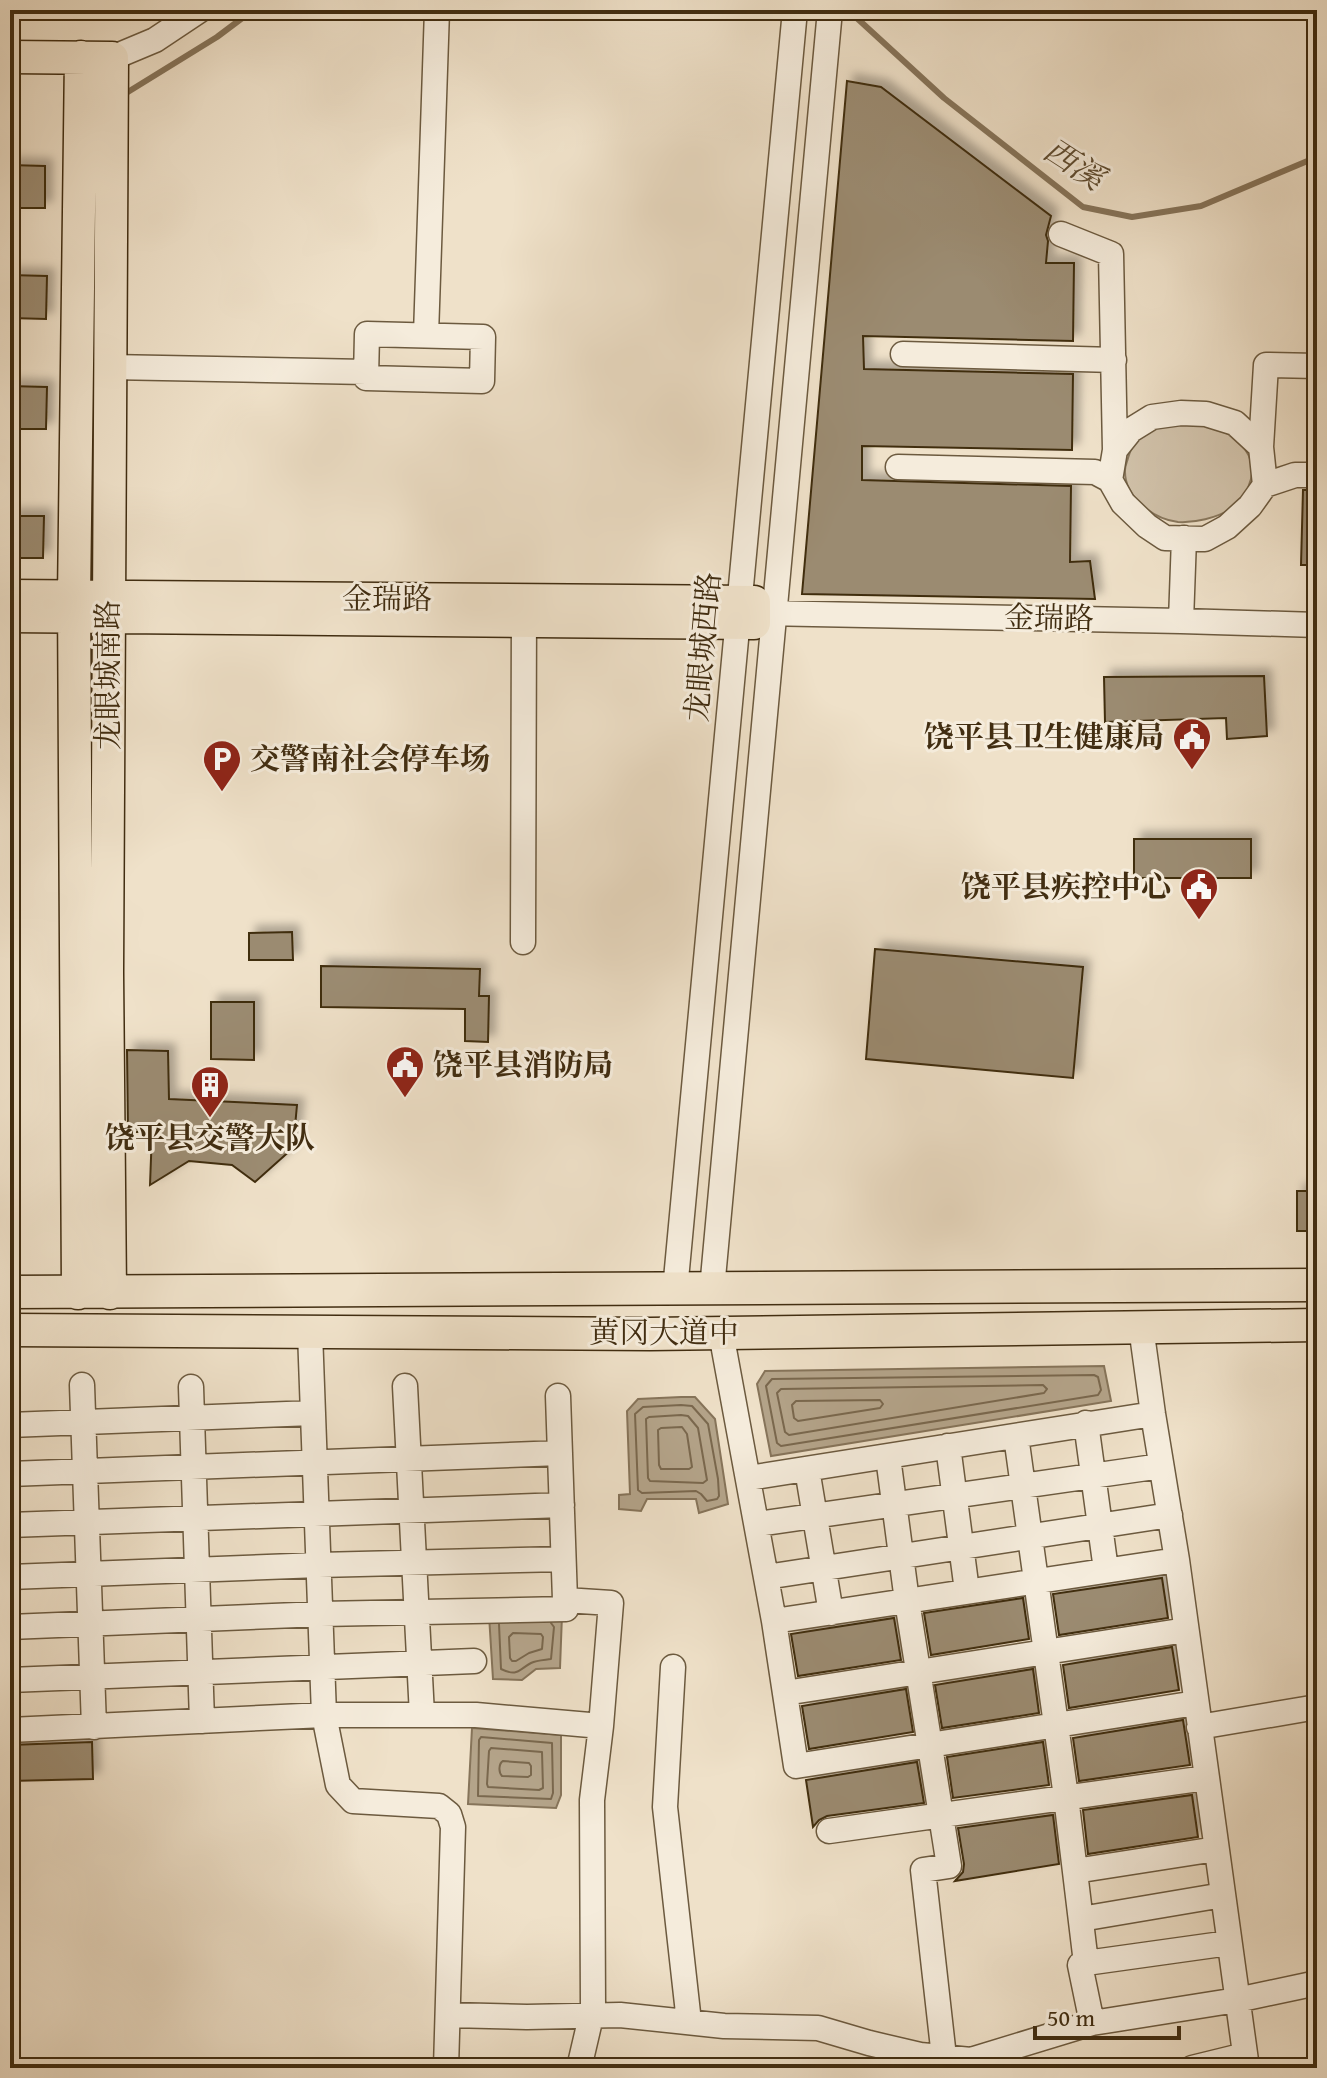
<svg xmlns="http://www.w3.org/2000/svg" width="1327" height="2078" viewBox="0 0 1327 2078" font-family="'Gentium Book Plus','Noto Serif SC',serif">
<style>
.green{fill:#d1c2aa;stroke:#89785e;stroke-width:2}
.water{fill:#b4a48a;stroke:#86745a;stroke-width:2}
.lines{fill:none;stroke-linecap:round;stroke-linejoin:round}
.shore{stroke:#7a684e;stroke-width:2}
.stream{stroke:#86745a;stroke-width:6}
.building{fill:#9b8b71;stroke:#412d11;stroke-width:2;filter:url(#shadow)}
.minor-casing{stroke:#6c5a3f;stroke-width:27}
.major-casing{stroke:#412d11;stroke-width:35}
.minor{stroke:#f5ecdc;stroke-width:24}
.major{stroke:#efe1c9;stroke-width:32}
.labels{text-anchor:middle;stroke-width:6;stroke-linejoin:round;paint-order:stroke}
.street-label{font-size:30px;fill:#412d11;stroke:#f5ecdc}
.poi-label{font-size:30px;font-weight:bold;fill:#412d11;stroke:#f5ecdc;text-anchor:end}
.water-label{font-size:32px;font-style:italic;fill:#5e4b2f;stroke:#f5ecdc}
</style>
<defs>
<filter id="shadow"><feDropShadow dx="7" dy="-7" stdDeviation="4" flood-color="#0004"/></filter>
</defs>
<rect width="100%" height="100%" fill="#efe1c9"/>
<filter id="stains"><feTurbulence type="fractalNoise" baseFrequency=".0025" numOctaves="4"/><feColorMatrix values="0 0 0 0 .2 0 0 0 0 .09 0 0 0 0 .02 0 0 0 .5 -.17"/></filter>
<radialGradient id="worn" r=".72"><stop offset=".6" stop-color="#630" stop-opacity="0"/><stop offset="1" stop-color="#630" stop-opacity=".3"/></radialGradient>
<path class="green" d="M1180,423C1188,423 1197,423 1205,425C1230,430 1258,451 1251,479C1248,491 1242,502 1231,509C1216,518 1195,523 1178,522C1153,519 1124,497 1125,470C1125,466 1127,462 1128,458C1130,451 1134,442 1140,437C1151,427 1167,425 1180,423Z"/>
<path class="water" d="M1104,1366L1111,1401L771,1456L757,1384L765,1371Z
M681,1397H695L715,1419L728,1504L699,1513L696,1499H647L641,1511L619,1509V1495L630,1494L627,1411L638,1399Z
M489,1615H562L560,1668L536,1669L522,1680L493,1679Z
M472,1728L561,1735V1795L556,1808L468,1804Z"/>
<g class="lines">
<path class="shore" d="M1094,1375L1098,1377L1101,1390L1098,1395L781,1446L777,1443L766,1386L772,1379Z
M1043,1385L1047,1389L1044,1393L789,1435L785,1432L777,1393L781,1389Z
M880,1400L883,1404L880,1408L798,1421L794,1418L792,1405L796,1401Z
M681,1405L692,1406L708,1424L718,1479L719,1496L717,1499L707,1501L701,1494L696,1491L642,1493L638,1490L635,1414L643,1407Z
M681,1415L688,1416L698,1428L707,1480L703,1483L650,1481L648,1478L646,1419L649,1417Z
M682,1427L687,1434L692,1467L689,1469H661L659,1465L658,1430L661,1428Z
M499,1624L501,1669C518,1677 518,1670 531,1663C537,1660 545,1660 551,1659L554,1627L551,1623
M513,1633L541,1634L543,1637L542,1649L529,1653L516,1661H512L510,1658L509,1637Z
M481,1737L552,1743L553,1793L551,1799L478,1796L479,1740Z
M491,1748L542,1752L543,1788L539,1790L488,1787L487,1784L489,1751Z
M503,1761L529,1763L531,1766V1775L528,1777L502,1776C498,1772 499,1763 503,1761Z"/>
<path class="stream" d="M848,10L944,98L1083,207L1132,217L1201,206L1317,157
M123,95L217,37L253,10"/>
</g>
<path class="building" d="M847,81L881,87L1051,216L1046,235L1048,241L1046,263H1074L1073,341L863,336L864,369L1073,374L1072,450L862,446V480L1071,486L1070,562L1090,561L1095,599L802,594Z
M10,165L45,166V208H10Z
M10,275L47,276L46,319L10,318Z
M10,386L47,387L46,429H10Z
M1303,490H1317V565H1301Z
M10,516H44L43,558H10Z
M1264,676L1267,736L1227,739L1226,718L1105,722L1104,677Z
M1134,839H1251V878H1134Z
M292,932L293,960H249V933Z
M875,949L1083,967L1073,1078L866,1059Z
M321,966L480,969L479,996H489L488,1042L465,1041V1009L321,1007Z
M211,1002H254V1060L211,1059Z
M127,1050L168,1051L169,1099L297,1105L293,1148L255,1182L232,1165L189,1161L150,1185L152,1132H128Z
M1297,1191H1317V1231H1297Z
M1162,1578L1168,1618L1059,1635L1053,1594Z
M1023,1598L1029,1639L931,1655L924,1613Z
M894,1618L901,1660L798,1676L791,1634Z
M1172,1647L1179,1690L1069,1708L1063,1665Z
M1033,1669L1039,1713L942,1728L935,1685Z
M906,1689L913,1732L809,1749L802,1706Z
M1183,1720L1190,1765L1079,1781L1073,1738Z
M92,1742L93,1779L10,1781V1745Z
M1043,1742L1049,1785L953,1798L947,1757Z
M917,1762L924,1803L827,1816L819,1820L813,1827L806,1780Z
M1192,1795L1198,1837L1088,1854L1083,1810Z
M1053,1815L1059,1864L955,1881L963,1872L964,1864L958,1828Z"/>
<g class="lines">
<defs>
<path id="minor" d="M112,58L155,40L200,10
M1061,234L1111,254L1115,450
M367,334L483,337L482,381L366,378Z
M426,335L437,10
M903,354L1114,360
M109,367L366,372
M1181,413L1206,414L1235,423L1261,447L1265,485L1250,506L1227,527L1205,539L1165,538L1147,526L1123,503L1110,480L1115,450L1131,430L1152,417Z
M1261,447L1266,365L1317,366
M898,467L1095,472L1110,480
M1265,485L1295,475H1317
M760,613L1181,621L1184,538
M1181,621L1317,625
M523,942L524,607
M712,1289L830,10
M675,1290L795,10
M1141,1327L1153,1414L1177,1560L1247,2068
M310,1332L324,1715L338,1785L353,1801L439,1806L449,1814L453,1827L446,2068
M721,1333L774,1621L796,1766L1196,1703
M82,1385L94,1727
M405,1386L422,1715
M191,1387L202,1721
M558,1396L565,1600L611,1603L601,1726L592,1800L593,2008L579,2068
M1086,1423L1106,1570
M10,1425L313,1413
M1016,1436L1066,1797L1086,1963L1080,1965L1092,2023
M948,1446L967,1591
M888,1457L907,1601L949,1866L923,1870L944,2057
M807,1469L831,1613
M10,1474L560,1453
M749,1478L1153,1414
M757,1524L1161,1466
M10,1525L562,1505
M10,1577L319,1565L563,1559
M766,1577L1170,1515
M774,1621L1177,1560
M10,1627L321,1614L566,1609L565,1600
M673,1667L665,1807L689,2022
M10,1680L474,1661
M785,1693L1186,1630
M1199,1727L1317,1707
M10,1730L324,1715H476L601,1726
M829,1831L1206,1778
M1075,1871L1216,1849
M1081,1919L1223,1895
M1086,1963L1229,1943
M449,2015L527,2017L620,2015L724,2026L818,2028L869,2043L920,2055L971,2060L1092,2023L1237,2000L1317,1983
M1192,2068L1245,2055"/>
<path id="major" d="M10,57L112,58L107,972L110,1293
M10,596L754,602V623L10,616
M10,1292L1317,1285
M78,1293L74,597L81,57
M10,1330L650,1334L1317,1325"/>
</defs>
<use href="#minor" class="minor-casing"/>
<use href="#major" class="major-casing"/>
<use href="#minor" class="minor"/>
<use href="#major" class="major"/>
</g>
<defs>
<symbol id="civic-pin" viewBox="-11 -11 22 30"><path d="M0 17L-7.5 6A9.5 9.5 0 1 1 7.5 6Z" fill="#8f2418" stroke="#f5ecdc"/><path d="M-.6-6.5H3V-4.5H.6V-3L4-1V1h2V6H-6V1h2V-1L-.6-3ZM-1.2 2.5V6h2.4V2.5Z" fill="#fff"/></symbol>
<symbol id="parking-pin" viewBox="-11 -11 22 30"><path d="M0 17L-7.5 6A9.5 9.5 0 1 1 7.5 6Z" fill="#8f2418" stroke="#f5ecdc"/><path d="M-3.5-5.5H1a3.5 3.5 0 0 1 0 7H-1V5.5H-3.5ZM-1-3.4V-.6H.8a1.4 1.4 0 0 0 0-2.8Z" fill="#fff"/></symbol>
<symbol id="building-pin" viewBox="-11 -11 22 30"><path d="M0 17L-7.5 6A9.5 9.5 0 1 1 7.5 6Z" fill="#8f2418" stroke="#f5ecdc"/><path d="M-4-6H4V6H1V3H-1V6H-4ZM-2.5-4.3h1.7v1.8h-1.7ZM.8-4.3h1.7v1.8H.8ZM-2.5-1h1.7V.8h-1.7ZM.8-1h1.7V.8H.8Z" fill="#fff"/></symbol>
</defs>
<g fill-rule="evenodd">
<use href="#civic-pin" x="1170" y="715" width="44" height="60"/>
<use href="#parking-pin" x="200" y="737" width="44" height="60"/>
<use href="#civic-pin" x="1177" y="865" width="44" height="60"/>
<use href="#civic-pin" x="383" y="1043" width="44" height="60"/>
<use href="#building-pin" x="188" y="1063" width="44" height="60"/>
</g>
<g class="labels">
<g class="street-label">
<text x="387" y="609">金瑞路</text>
<text transform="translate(1049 618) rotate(1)" y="10">金瑞路</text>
<text transform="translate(703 647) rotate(-85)" y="10">龙眼城西路</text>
<text transform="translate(108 675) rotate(-90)" y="10">龙眼城南路</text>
<text x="664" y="1343">黄冈大道中</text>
</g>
<g class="poi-label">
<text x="1164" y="747">饶平县卫生健康局</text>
<text x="250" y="769" text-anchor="start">交警南社会停车场</text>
<text x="1171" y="897">饶平县疾控中心</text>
<text x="433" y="1075" text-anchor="start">饶平县消防局</text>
<text x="210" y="1148" text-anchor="middle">饶平县交警大队</text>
</g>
<g class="water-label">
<text transform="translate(1074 164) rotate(33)" y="11">西溪</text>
</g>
</g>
<rect width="1327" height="2078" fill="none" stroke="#efe1c9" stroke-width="40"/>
<rect x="12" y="12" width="1303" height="2054" fill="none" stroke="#412d11" stroke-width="4"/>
<rect x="20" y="20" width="1287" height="2038" fill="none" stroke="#412d11" stroke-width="2"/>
<path d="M1035 2026v12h144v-12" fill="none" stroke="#412d11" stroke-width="4"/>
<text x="1047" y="2026" font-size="24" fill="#412d11" stroke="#f5ecdc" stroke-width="6" paint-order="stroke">50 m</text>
<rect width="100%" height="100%" filter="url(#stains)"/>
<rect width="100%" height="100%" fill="url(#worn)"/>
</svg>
